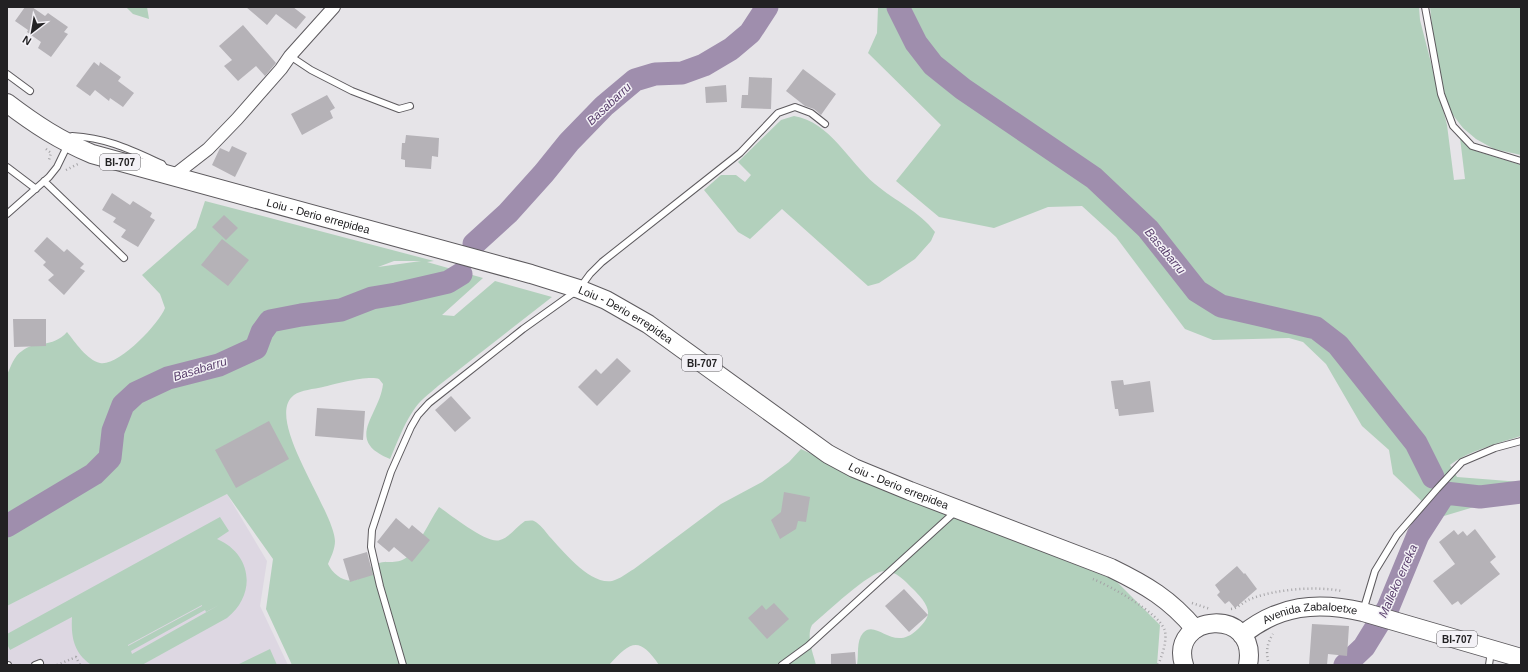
<svg xmlns="http://www.w3.org/2000/svg" width="1528" height="672" viewBox="0 0 1528 672" font-family="Arial,sans-serif">
<style>
.built{fill:#ddd7e2}
.green{fill:#b2d0bc;fill-rule:evenodd}
.lines{fill:none;stroke-linecap:round;stroke-linejoin:round}
.river{stroke:#9f8ead;stroke-width:23}
.building{fill:#b5b2b7}
.service-casing{stroke:#5d5a5e;stroke-width:8}
.minor-casing{stroke:#5d5a5e;stroke-width:14}
.primary-casing{stroke:#5d5a5e;stroke-width:20}
.path{stroke:#a4a3a6;stroke-width:2.5;stroke-dasharray:1 3;stroke-linecap:butt}
.service{stroke:#fff;stroke-width:6}
.minor{stroke:#fff;stroke-width:12}
.primary{stroke:#fff;stroke-width:18}
.labels{text-anchor:middle;stroke-width:3;stroke-linejoin:round;paint-order:stroke}
.shield{fill:#f3f1f6;stroke:#615f62;stroke-width:1}
.shield-label{font-size:10px;font-weight:bold;fill:#222123}
.street-label{font-size:11px;fill:#222123;stroke:#f3f1f6}
.water-label{font-size:12px;font-style:italic;fill:#5b416e;stroke:#f3f1f6}
</style>
<rect width="100%" height="100%" fill="#e6e4e8"/>
<path class="built" d="M227,494L267,561L260,606L288,665H7V606Z"/>
<path class="green" d="M126,7H147L149,19L133,14Z
M878,7H1419L1420,20L1447,125L1454,180L1465,179L1460,138L1476,151L1521,165V436C1499,443 1468,451 1450,465L1457,477L1521,482V502L1474,507L1444,516L1427,506L1393,474L1389,450L1362,426L1326,364L1303,342L1289,338L1213,340L1185,329L1116,237L1082,206L1048,207L994,228L939,217L896,181L941,125L868,53L877,33Z
M1430,7H1521V155L1494,149L1476,139L1463,128L1449,110L1436,61Z
M794,116C830,122 849,162 875,184C895,201 919,211 935,232L931,241L915,259L879,283L868,286L782,209L750,239L738,232L704,190L721,175H736L745,182L751,175L738,162L781,120Z
M205,201L434,261L427,262L483,278L442,315L454,316L495,281L552,297L438,386C429,394 419,401 413,411C403,426 397,443 390,459C343,440 380,415 383,384L379,379C369,375 335,384 323,387C314,389 301,390 294,395C263,418 334,510 335,541C335,549 331,557 328,564C333,575 348,586 360,578C366,574 370,567 376,564C387,559 398,566 408,556C420,543 429,522 439,507C451,515 488,545 500,540C510,537 516,527 525,521C528,521 531,520 534,521C540,524 545,531 549,536C563,551 590,585 612,581C620,579 627,573 634,569L721,504L762,482L789,462L801,449L907,499L1115,580L1160,625L1157,665H857C859,655 856,641 863,633C877,618 893,654 918,629C922,625 927,620 928,614C929,605 919,595 913,589C905,581 896,571 885,571C871,570 825,614 812,625C806,636 813,653 816,665H659C639,636 631,641 609,665H292L266,609L273,559L227,494L7,606V375C11,366 14,356 22,351C35,340 52,349 67,332C75,342 87,360 100,363C118,367 159,324 165,308L160,294L142,275L196,228ZM394,261H421L378,267Z
M220,517L229,531L217,539C252,554 257,594 227,618L142,665L90,664C73,652 71,635 72,617L10,650L7,644V634ZM202,605V606L128,646V645ZM219,605L132,654L130,648L131,651L205,610L206,612Z
M270,649L277,665H237Z"/>
<g class="lines">
<path class="river" d="M898,7L916,43L933,65L963,89L1094,178L1148,229L1197,291L1221,306L1316,328L1338,345L1416,443L1433,477
M474,244L508,213L544,173L569,142L604,106L635,80L655,74L682,73L704,65L731,49L750,33L767,7
M1445,493L1480,497L1521,492
M7,526L94,474L110,458L113,431L123,405L136,393L168,378L219,365L256,348L262,332L270,321L301,315L341,310L372,298L396,294L448,282L461,274
M1345,665L1364,647L1388,608L1418,535L1445,493"/>
</g>
<path class="building" d="M25,7H32L45,16L48,13L68,27L64,32L68,34L51,57L38,48L41,42L27,32L28,30L15,21Z
M246,7H293L306,17L296,29L276,14L267,25Z
M243,25L276,63L265,76L256,66L238,81L224,66L232,60L219,46Z
M94,62L99,66L100,62L121,77L118,81L134,93L123,107L110,98L109,101L95,90L90,96L76,86Z
M803,69L836,94L821,115L814,109L805,106L786,91Z
M749,77L772,78L771,109L741,108L742,95H748Z
M726,85L727,102L706,103L705,87Z
M327,95L335,108L330,111L333,118L302,135L291,114Z
M406,135L439,138L438,157L432,156L431,169L405,167V160L401,159L402,143H405Z
M232,146L247,153L235,177L212,165L220,148L229,152Z
M112,193L130,205L133,201L152,213L150,217L155,220L138,247L121,237L126,230L113,222L116,218L102,210Z
M224,215L238,228L226,240L212,227Z
M47,237L64,252L67,249L84,264L80,268L85,271L64,295L48,280L54,275L43,265L46,262L34,251Z
M222,239L249,260L228,286L201,265Z
M13,319H46V346L14,347Z
M617,358L631,371L597,406L578,387L596,369L601,374Z
M1123,380L1124,385L1150,381L1154,412L1119,416L1118,409H1115L1111,381Z
M451,396L471,418L455,432L435,410Z
M317,408L365,411L363,440L315,436Z
M269,421L289,459L236,488L215,450Z
M784,492L810,497L806,522L798,521L796,529L780,539L771,520L781,512Z
M396,518L409,529L412,525L430,540L412,562L394,547L389,552L377,542Z
M1475,529L1496,557L1490,562L1500,574L1461,605L1458,601L1452,605L1433,581L1455,564L1439,542L1454,530L1458,535L1463,531L1467,536Z
M367,552L373,575L350,582L343,559Z
M1237,566L1244,574L1245,573L1257,589L1235,608L1229,601L1225,604L1217,595L1220,592L1215,585Z
M904,589L928,615L909,632L885,606Z
M774,603L789,619L767,639L748,618L762,605L766,610Z
M1312,624L1349,626L1347,656L1328,654L1327,665H1309Z
M855,652L856,665H831V654Z"/>
<g class="lines">
<defs>
<path id="service" d="M1425,7L1441,94L1453,126L1472,146L1521,161
M290,56L311,70L352,91L399,109L410,106
M7,74L30,91
M7,167L36,189
M44,181L124,258
M7,214L49,177L57,167L72,136C108,138 131,150 162,164L164,167
M1363,611L1375,571L1397,535L1437,489L1462,462L1495,448L1521,441
M7,665H8
M35,665L40,663
M403,665L380,586L371,547L372,530L391,472L411,427L418,415L429,403L523,329L579,289L590,274L602,262L740,153L778,113L795,107L811,113L825,124
M782,665L808,646L956,511
M1489,665L1491,651"/>
<path id="minor" d="M172,177L208,149L237,119L281,69L290,56L334,7"/>
<g id="primary">
<path id="s1" d="M7,103C36,125 59,140 92,154L531,274L579,289L606,300L648,324L828,454L854,468L910,491L1111,568C1146,585 1170,599 1195,629"/>
<path id="s2" d="M1242,635C1279,605 1317,601 1363,612L1521,658"/>
<path d="M1184,665C1168,613 1259,606 1248,665"/>
</g>
</defs>
<use href="#service" class="service-casing"/>
<use href="#minor" class="minor-casing"/>
<use href="#primary" class="primary-casing"/>
<path class="path" d="M46,149L51,153L49,160
M66,170L78,164
M1093,579C1110,586 1160,613 1165,631C1167,642 1162,656 1158,665
M1192,603L1210,609
M1231,609C1239,608 1245,600 1253,598C1278,589 1316,586 1342,591
M57,665L76,657L80,665
M1269,665C1266,653 1266,645 1273,634"/>
<use href="#service" class="service"/>
<use href="#minor" class="minor"/>
<use href="#primary" class="primary"/>
</g>
<g class="labels">
<g class="shield">
<rect x="100" y="154" width="40" height="16" rx="3"/>
<rect x="682" y="355" width="40" height="16" rx="3"/>
<rect x="1437" y="631" width="40" height="16" rx="3"/>
</g>
<g class="shield-label">
<text x="120" y="166">BI-707</text>
<text x="702" y="367">BI-707</text>
<text x="1457" y="643">BI-707</text>
</g>
<g class="street-label">
<text dy="4" stroke="none"><textPath href="#s1" startOffset="334">Loiu - Derio errepidea</textPath></text>
<text dy="4" stroke="none"><textPath href="#s1" startOffset="658">Loiu - Derio errepidea</textPath></text>
<text dy="4" stroke="none"><textPath href="#s1" startOffset="982">Loiu - Derio errepidea</textPath></text>
<text dy="4" stroke="none"><textPath href="#s2" startOffset="74">Avenida Zabaloetxe</textPath></text>
</g>
<g class="water-label">
<text transform="translate(609 104) rotate(-43)" y="4">Basabarru</text>
<text transform="translate(1165 251) rotate(50)" y="4">Basabarru</text>
<text transform="translate(200 369) rotate(-17)" y="4">Basabarru</text>
<text transform="translate(1398 581) rotate(-66)" y="4">Malleko erreka</text>
</g>
</g>
<rect width="1528" height="672" fill="none" stroke="#222123" stroke-width="16"/>
<g transform="translate(32 32) rotate(211)" stroke="#f3f1f6" stroke-width="3" paint-order="stroke">
<path d="M0-3L7 15L0 10L-7 15Z" fill="#222123"/>
<text y="-6" font-size="11" font-weight="bold" text-anchor="middle" fill="#222123">N</text>
</g>
</svg>
